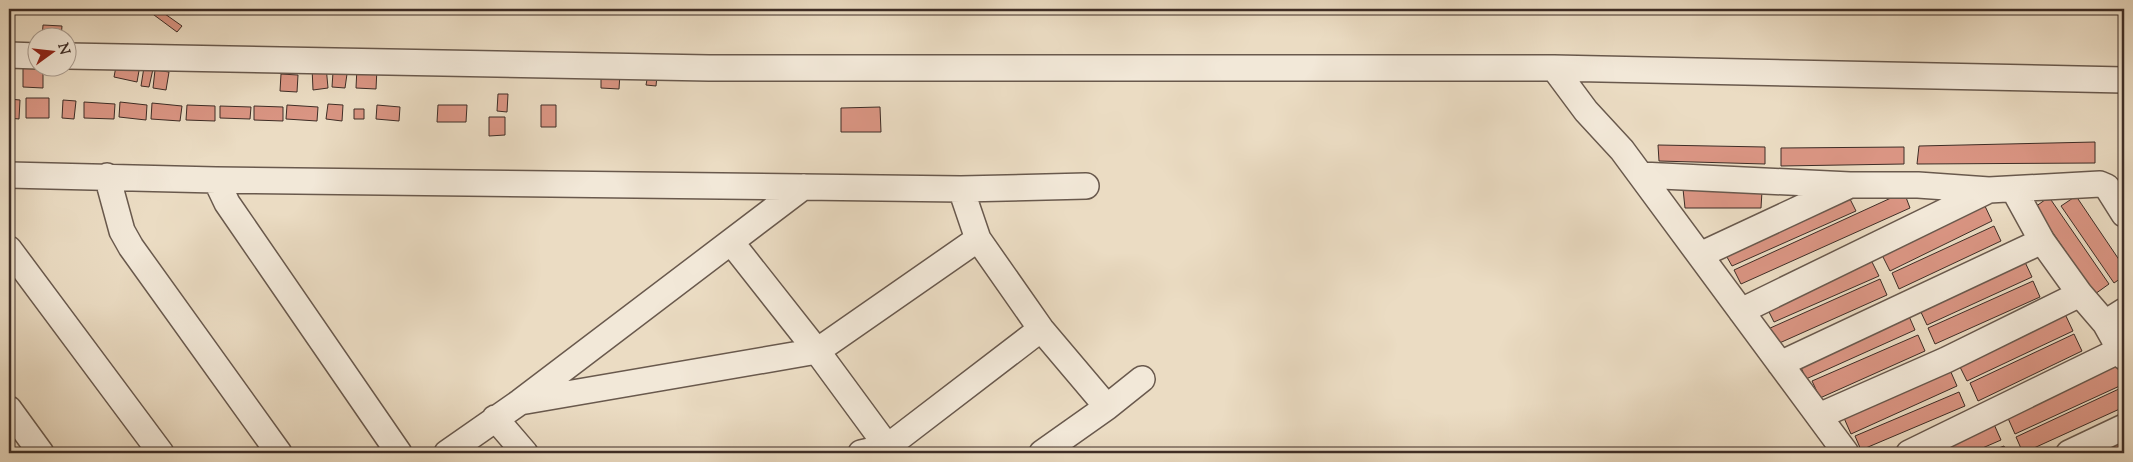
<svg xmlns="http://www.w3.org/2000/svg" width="2133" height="462" viewBox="0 0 2133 462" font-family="'Sorts Mill Goudy',serif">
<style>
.building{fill:#da9583;stroke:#3e2d26}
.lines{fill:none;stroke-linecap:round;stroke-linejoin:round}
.minor-casing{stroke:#69594d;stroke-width:28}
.minor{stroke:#f2e8d8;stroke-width:25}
</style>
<rect width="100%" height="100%" fill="#ebdcc3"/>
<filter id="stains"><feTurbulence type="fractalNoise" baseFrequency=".004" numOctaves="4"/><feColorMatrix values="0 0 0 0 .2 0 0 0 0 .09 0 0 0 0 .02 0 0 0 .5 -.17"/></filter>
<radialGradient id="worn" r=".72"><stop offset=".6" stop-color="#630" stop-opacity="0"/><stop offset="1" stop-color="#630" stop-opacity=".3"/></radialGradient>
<path class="building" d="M152,9H158L182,26L177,32L150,12Z
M43,25L62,26L61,38H42Z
M23,59L38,68H43V88L23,87Z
M117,61L140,65L137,82L114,77Z
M326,66L328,88L313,90L312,67Z
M144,67L153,69L149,87L141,86Z
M357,67L377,68L376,89L356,88Z
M155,70L169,72L166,90L153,88Z
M333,72L347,74L345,88L332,87Z
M601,72L620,73L619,89L601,88Z
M281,74L298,75L297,92L280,91Z
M648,74L657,76L656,86L646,85Z
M498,94H508L507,112L497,111Z
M26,98H49V118H26Z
M9,99L20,100L19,119L9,118Z
M63,100L76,101L74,119L62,118Z
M84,102L115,104L114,119L84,118Z
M120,102L147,105L146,120L119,117Z
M152,103L182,106L180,121L151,119Z
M328,104L343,105L342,121L326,119Z
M187,105L215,106V121L186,120Z
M287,105L318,107L317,121L286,119Z
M377,105L400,107L399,121L376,119Z
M438,105H467L466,122H437Z
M541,105H556V127H541Z
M220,106L251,107L250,119L220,118Z
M254,106L283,107V121L254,120Z
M880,107L881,132H841V108Z
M354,109H364V119H354Z
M489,117H505V135L489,136Z
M2095,142V163L1917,164L1919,146Z
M1658,145L1765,147V164L1659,161Z
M1904,147V164L1781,166V148Z
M1683,189L1762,191L1761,208H1685Z
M1904,192L1910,208L1741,284L1734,270Z
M1848,195L1856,211L1732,266L1723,250Z
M2076,196L2124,267V276L2114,283L2061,206Z
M2049,197L2109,284L2095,294L2035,207Z
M1984,204L1992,221L1890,271L1882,255Z
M1994,226L2001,241L1899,289L1892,273Z
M1871,260L1879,276L1774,322L1766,306Z
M2024,260L2032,277L1927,325L1919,308Z
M1880,279L1887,295L1775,345L1768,329Z
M2033,281L2040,297L1935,344L1928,328Z
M1908,314L1915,330L1806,379L1799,363Z
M2065,314L2073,331L1967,381L1959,365Z
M2074,334L2082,351L1978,401L1970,383Z
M1918,335L1925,351L1820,398L1812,381Z
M2117,366L2124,384L2015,434L2007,416Z
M1950,370L1957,386L1851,434L1844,418Z
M2121,388L2124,395V407L2023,453L2016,437Z
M1959,392L1965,406L1861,450L1855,436Z
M1993,422L2001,440L1971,453H1924Z
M2124,439V453H2093Z
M2004,446L2007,453H1986Z"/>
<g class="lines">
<defs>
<path id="minor" d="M9,55L38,56
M68,56L709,68H1554L2124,80
M1554,68L1586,111L1622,150L1846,453
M9,175L216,180L961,189L1086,186
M1641,175L1850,185H1918L1989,190L2100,184L2107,187L2124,214
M107,176L122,231L131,247L279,453
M216,180L227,203L399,453
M961,189L978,239L1041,329L1107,407
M2014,190L2042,241L2080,294L2105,323L2124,357
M731,242L817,351L892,453
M9,249L161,453
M1700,255L1848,186
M1741,311L1989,190
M2105,323L2124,311
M1780,364L2042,241
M520,402L817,351L978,239
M9,409L41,453
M1819,416L1946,360L2080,294
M495,418L525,453
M447,453L520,402L803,187
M861,453L887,447L1041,329
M1042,453L1107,407L1142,379
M1909,453L2120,350
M2069,453L2124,427"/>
</defs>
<use href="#minor" class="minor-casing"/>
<use href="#minor" class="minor"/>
</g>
<rect width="2133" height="462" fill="none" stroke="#ebdcc3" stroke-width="30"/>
<rect x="10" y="10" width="2113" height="442" fill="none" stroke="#3e2d26" stroke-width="2.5"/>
<rect x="15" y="15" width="2103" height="432" fill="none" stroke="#3e2d26"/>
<g transform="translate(52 52) rotate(75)"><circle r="24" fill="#f2e8d8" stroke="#aa9d91"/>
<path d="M0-4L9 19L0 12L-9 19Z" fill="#8f2418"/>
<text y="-8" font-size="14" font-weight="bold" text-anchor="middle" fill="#3e2d26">N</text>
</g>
<rect width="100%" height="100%" filter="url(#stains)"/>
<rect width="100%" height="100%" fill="url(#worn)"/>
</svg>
